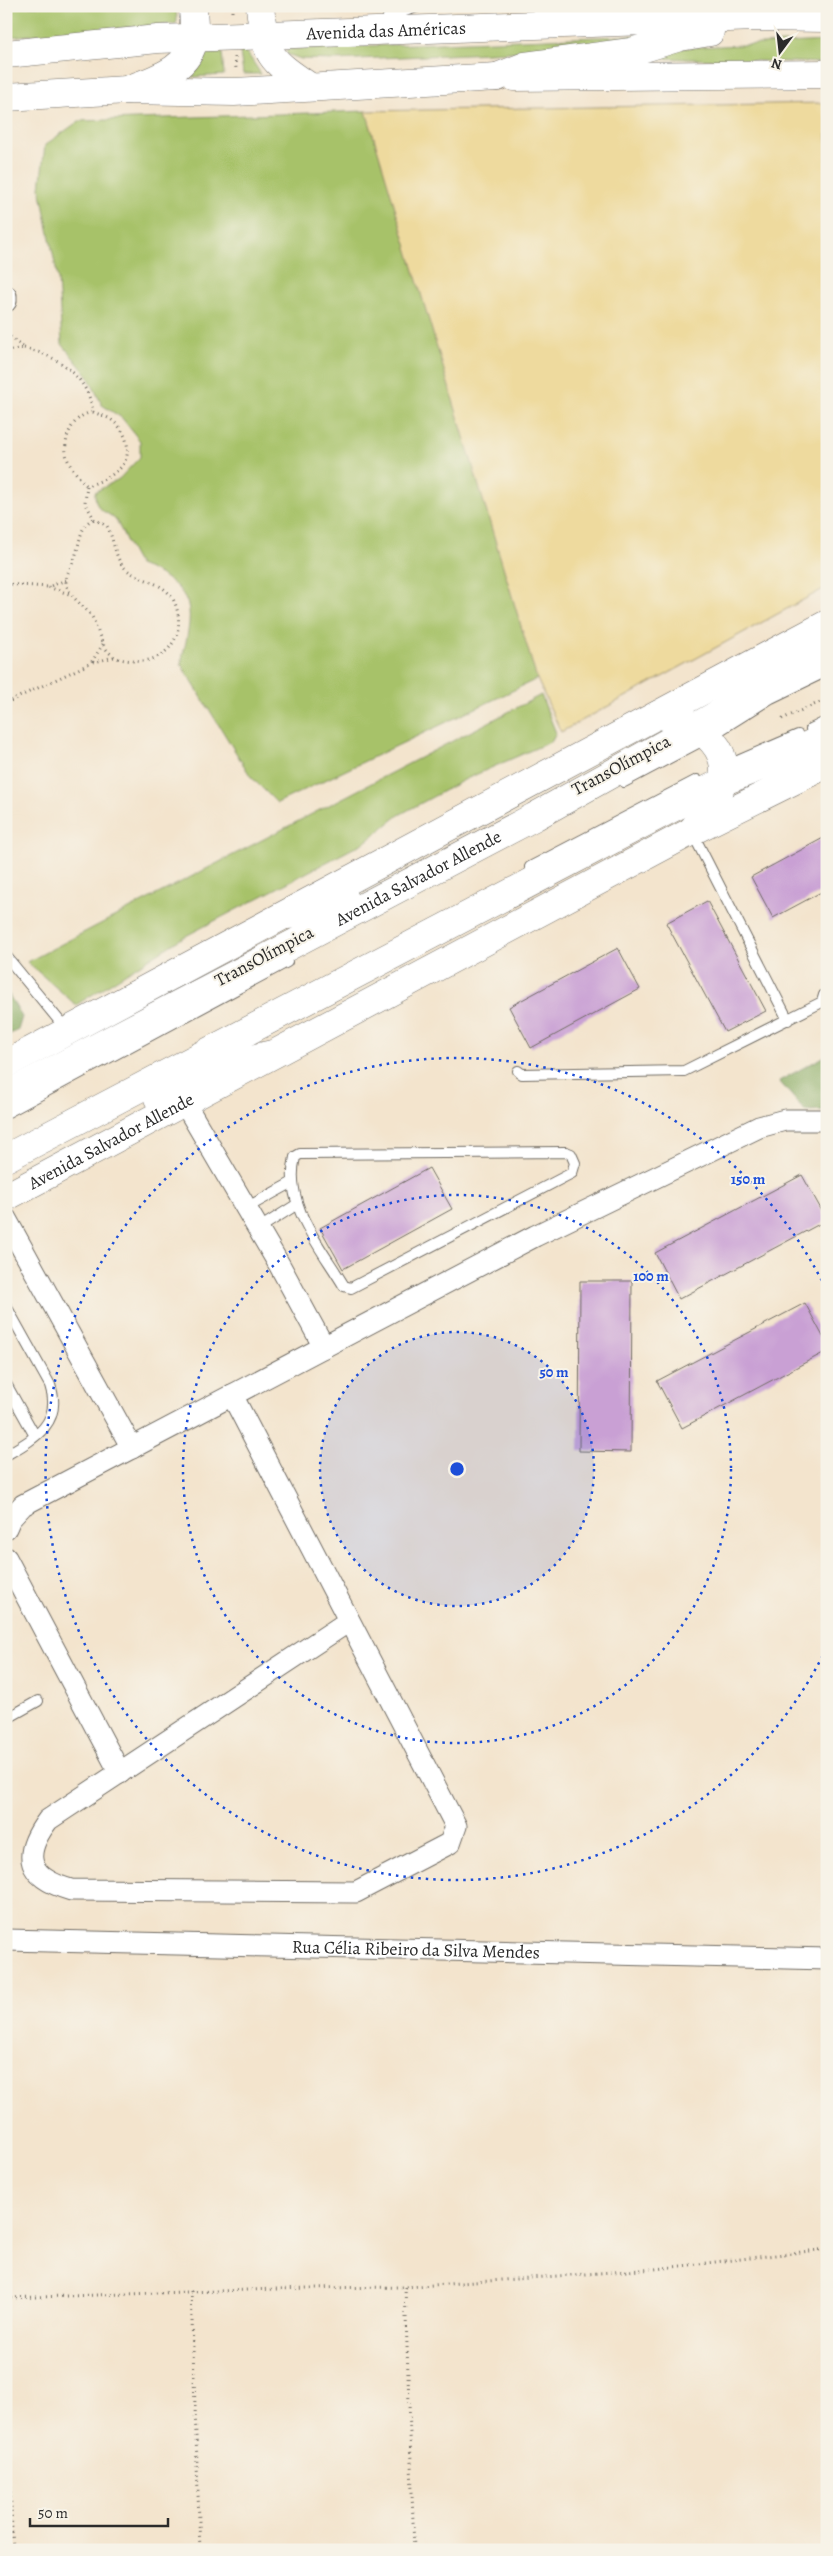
<svg xmlns="http://www.w3.org/2000/svg" width="833" height="2556" viewBox="0 0 833 2556" font-family="Alegreya,serif">
<style>
.green{fill:#a7c269;stroke:#69764a}
.forest{fill:#85a85d;stroke:#586a44}
.sand{fill:#eeda9e;stroke:#8c8264}
.building{fill:#c9a0d4}
.lines{fill:none;stroke-linecap:round;stroke-linejoin:round}
.service-casing{stroke:#716c64;stroke-width:12}
.minor-casing{stroke:#716c64;stroke-width:23}
.secondary-casing{stroke:#716c64;stroke-width:29}
.primary-casing{stroke:#716c64;stroke-width:29}
.trunk-casing{stroke:#716c64;stroke-width:29}
.path{stroke:#716c64;stroke-width:3;stroke-dasharray:1 4;stroke-linecap:butt}
.service{stroke:#fff;stroke-width:10}
.minor{stroke:#fff;stroke-width:21}
.secondary{stroke:#fff;stroke-width:28}
.primary{stroke:#fff;stroke-width:28}
.trunk{stroke:#fff;stroke-width:28}
.ring{fill:none;stroke:#1d4ed8;stroke-width:2.5;stroke-dasharray:2.5 5}
.labels{text-anchor:middle;stroke-width:4;stroke-linejoin:round;paint-order:stroke}
.street-label{font-size:18px;fill:#2b2b2b;stroke:#f7f3e8}
.centre{fill:#1d4ed8;stroke:#f7f3e8;stroke-width:2.5}
.ring-label{font-size:15px;text-anchor:middle;font-weight:bold;fill:#1d4ed8;stroke:#f7f3e8;stroke-width:4;stroke-linejoin:round;paint-order:stroke}
</style>
<rect width="100%" height="100%" fill="#f7f3e8"/>
<filter id="ink" filterUnits="userSpaceOnUse"><feTurbulence type="fractalNoise" baseFrequency=".02" numOctaves="2"/><feDisplacementMap in="SourceGraphic" scale="10" xChannelSelector="R" yChannelSelector="G"/><feConvolveMatrix kernelMatrix="1 2 1 2 8 2 1 2 1" color-interpolation-filters="sRGB"/></filter>
<filter id="wash" filterUnits="userSpaceOnUse"><feTurbulence type="fractalNoise" baseFrequency=".0096" numOctaves="4" result="noise"/><feDisplacementMap in="SourceGraphic" scale="20" xChannelSelector="R" yChannelSelector="G"/><feGaussianBlur stdDeviation="1.12" result="paint"/><feColorMatrix in="noise" values="0 0 0 0 0 0 0 0 0 0 0 0 0 0 0 0 0 1.4 0 .05"/><feComposite in="paint" operator="in"/></filter>
<g filter="url(#wash)">
<rect width="100%" height="100%" fill="#f3e4cd"/>
<path class="green" d="M6,6H176L177,22L175,24L6,37Z
M652,35L653,38L533,51L335,60L301,59L287,54L286,49Z
M827,41V63L656,58L678,48Z
M246,51L261,74H243L240,52Z
M222,52L224,75L192,77L207,53Z
M366,111L537,679L277,803L251,777L181,664C184,648 191,627 189,610C186,586 159,572 139,565C130,551 125,536 117,522C108,509 95,515 95,492L119,479L140,457V441L122,418L102,405L88,376L62,344L58,279L40,188L45,145L79,121Z
M541,695L556,733L552,741L466,779L399,815L365,842L182,938L76,1005L27,962Z"/>
<path class="forest" d="M6,990L22,1017L18,1030L6,1036Z
M827,1055V1110L805,1111L779,1081Z"/>
<path class="sand" d="M827,103V587L561,732L537,679L366,111Z"/>
<g id="blocks">
<path class="building" d="M827,836V889L773,918L751,877Z
M707,901L766,1011L725,1032L666,923Z
M618,948L640,989L531,1048L509,1007Z
M429,1168L452,1209L343,1269L320,1228Z
M802,1175L827,1220L679,1299L655,1253Z
M580,1281H632L631,1452L579,1451Z
M805,1303L827,1344V1351L682,1428L657,1381Z"/>
</g>
</g>
<g filter="url(#ink)">
<use href="#blocks" fill-opacity="0" stroke="#716c64" stroke-width="1"/>
<g class="lines">
<defs>
<path id="service" d="M388,17L419,6
M811,729L827,721
M726,766L798,735
M624,782L709,737L771,698L827,671
M692,832L788,1020
M530,867L697,780
M6,956L66,1029
M518,1071L522,1074L684,1071L822,1002L824,995
M6,1113L287,962
M566,1152L571,1154L575,1163L572,1173L351,1288L344,1286C321,1247 283,1205 295,1157L300,1154Z
M246,1208L293,1182
M258,1229L296,1205
M6,1306L50,1385C63,1423 35,1438 6,1455
M6,1384L35,1436
M6,1719L38,1701"/>
<g id="minor">
<path d="M6,296V301"/>
<path d="M184,1102L280,1266L324,1347"/>
<path d="M6,1219L132,1448"/>
<path d="M232,1395L456,1826L450,1843L356,1892L71,1890C27,1877 21,1856 48,1820L349,1621"/>
<path d="M6,1528L10,1519L23,1505L535,1236L759,1127L785,1120H827"/>
<path d="M6,1558L120,1773"/>
<path id="s1" d="M6,1940L827,1959"/>
</g>
<path id="secondary" d="M6,97L127,90L234,92L497,77"/>
<g id="primary">
<path d="M514,77L827,74"/>
<path d="M6,1064L827,624"/>
<path id="s2" d="M6,1197L692,831L827,764"/>
</g>
<g id="trunk">
<path d="M260,6C265,56 269,59 310,87"/>
<path id="s3" d="M6,54L158,39L756,17L827,18"/>
<path d="M497,77L525,66L631,52L680,37L710,32"/>
<path d="M127,90C154,79 189,71 194,38C195,28 193,16 193,6"/>
<path d="M658,715C701,721 743,753 715,800C709,811 699,821 692,831"/>
<path d="M287,915L311,913L345,899"/>
<path id="s4" d="M6,1095L534,817L713,717L764,684L827,652"/>
<path d="M158,1098L238,1062L273,1054"/>
<path d="M6,1158L722,782L780,759L827,736"/>
</g>
</defs>
<use href="#service" class="service-casing"/>
<use href="#minor" class="minor-casing"/>
<use href="#secondary" class="secondary-casing"/>
<use href="#primary" class="primary-casing"/>
<use href="#trunk" class="trunk-casing"/>
<path class="path" d="M232,6V12
M235,57L236,69
M24,348C57,355 88,376 93,412
M6,351L24,348L8,335
M93,412C100,415 109,417 114,422C128,433 134,457 118,470C109,478 99,482 87,486C80,478 67,465 66,453C64,435 74,415 93,412Z
M87,486L85,502L94,519
M94,519L107,526C113,537 114,551 120,562C132,582 163,578 174,601C188,632 169,664 133,661C126,660 118,660 112,655C99,645 99,628 91,615C82,604 61,591 67,575C70,568 74,561 76,554C80,542 80,524 94,519Z
M66,580L48,587L72,595
M6,584L48,587
M103,644L91,663L114,657
M6,703L91,663
M782,719L827,699
M827,1250L823,1261L827,1268
M405,2287L414,2550
M191,2291L200,2550
M6,2298L308,2288L405,2287L655,2269L827,2249
M6,2397L13,2550"/>
<use href="#service" class="service"/>
<use href="#minor" class="minor"/>
<use href="#secondary" class="secondary"/>
<use href="#primary" class="primary"/>
<use href="#trunk" class="trunk"/>
</g>
</g>
<circle cx="457" cy="1469" r="137" fill="#1d4ed8" fill-opacity=".12"/>
<g class="ring">
<circle cx="457" cy="1469" r="137"/>
<circle cx="457" cy="1469" r="274"/>
<path d="M826 1649A411 411 0 1 1 826 1289"/>
</g>
<g class="labels">
<g class="street-label">
<text dy="6" stroke="none"><textPath href="#s3" startOffset="381">Avenida das Américas</textPath></text>
<text transform="translate(621 765) rotate(-28)" y="6">TransOlímpica</text>
<text dy="6" stroke="none"><textPath href="#s4" startOffset="466">Avenida Salvador Allende</textPath></text>
<text transform="translate(264 956) rotate(-28)" y="6">TransOlímpica</text>
<text dy="6" stroke="none"><textPath href="#s2" startOffset="119">Avenida Salvador Allende</textPath></text>
<text dy="6" stroke="none"><textPath href="#s1" startOffset="410">Rua Célia Ribeiro da Silva Mendes</textPath></text>
</g>
</g>
<circle cx="457" cy="1469" r="8" class="centre"/>
<g class="ring-label">
<text x="748" y="1184">150 m</text>
<text x="651" y="1281">100 m</text>
<text x="554" y="1377">50 m</text>
</g>
<rect width="833" height="2556" fill="none" stroke="#f7f3e8" stroke-width="25"/>
<g transform="translate(780 52) rotate(195)" stroke="#f7f3e8" stroke-width="4" paint-order="stroke">
<path d="M0-4L9 19L0 12L-9 19Z" fill="#2b2b2b"/>
<text y="-8" font-size="14" font-weight="bold" text-anchor="middle" fill="#2b2b2b">N</text>
</g>
<path d="M30 2518v8h138v-8" fill="none" stroke="#2b2b2b" stroke-width="2.5"/>
<text x="38" y="2518" font-size="15" fill="#2b2b2b" stroke="#f7f3e8" stroke-width="4" paint-order="stroke">50 m</text>
</svg>
